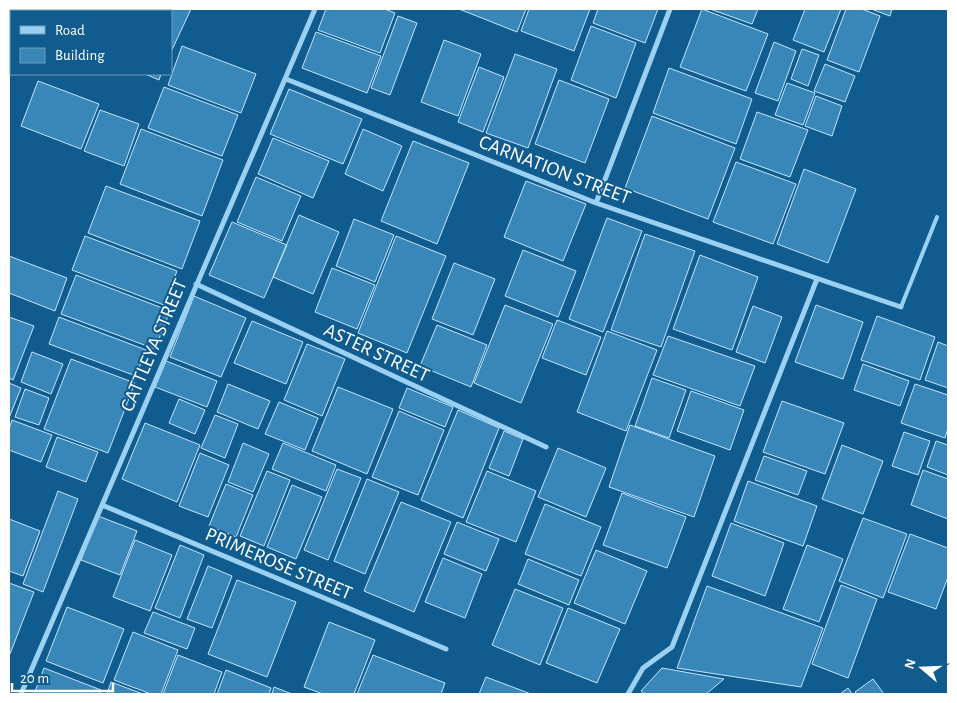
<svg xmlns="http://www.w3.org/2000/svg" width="957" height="703" viewBox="0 0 957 703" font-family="'Alegreya Sans',sans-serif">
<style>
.building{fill:#3986b8;stroke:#c1e6fd}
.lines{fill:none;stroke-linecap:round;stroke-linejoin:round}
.service{stroke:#9ad0f2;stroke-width:4}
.minor{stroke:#9ad0f2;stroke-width:5}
.labels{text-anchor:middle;stroke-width:4;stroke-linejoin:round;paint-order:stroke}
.street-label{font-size:20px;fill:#fff;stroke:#105c8f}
</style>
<rect width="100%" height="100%" fill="#105c8f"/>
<path class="building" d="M9,9H39L38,11H11V22L9,21Z
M119,9H191L171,52V11H124Z
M326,9H385L395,13L380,53L318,30Z
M459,9H526L517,32Z
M529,9H590L574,51L521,31Z
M598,9H658L645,43L593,23Z
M702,9L768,34L746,91L680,67Z
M710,9H758L752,24Z
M805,9H841L824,52L793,40Z
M846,9H862L880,16L859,72L827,60Z
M871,9H892L890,16Z
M398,16L417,23L390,95L371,88Z
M591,26L636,43L616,98L571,80Z
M316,32L381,56L367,93L302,68Z
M444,40L481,54L458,116L421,102Z
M774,42L796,51L778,101L755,93Z
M182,46L256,74L241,113L168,85Z
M802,49L819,55L808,86L791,79Z
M515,54L557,69L528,148L486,133Z
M825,64L855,76L845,102L814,91Z
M479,67L504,77L483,132L458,122Z
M669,68L752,99L736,144L653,113Z
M145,74H161L159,80Z
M559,80L609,99L585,163L535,144Z
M38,81L99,104L81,149L21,126Z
M787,83L815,93L803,125L775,115Z
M164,87L238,115L222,156L148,128Z
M289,89L362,119L343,164L270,134Z
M816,96L842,106L832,136L805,126Z
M100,110L139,124L124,166L84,151Z
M757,112L808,130L790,177L740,159Z
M652,116L735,148L708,219L625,188Z
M141,129L223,160L202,216L120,184Z
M363,129L402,146L383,191L345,174Z
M273,138L329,161L313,198L258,174Z
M413,141L469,163L437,244L381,221Z
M736,162L796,184L773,244L713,222Z
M804,169L856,189L828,263L777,244Z
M256,177L301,196L282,241L237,222Z
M526,181L586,204L563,261L504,237Z
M106,186L200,221L182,269L88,233Z
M299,215L339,232L313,294L273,277Z
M607,218L642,231L603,332L569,319Z
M354,219L394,235L375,282L336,266Z
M232,222L287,245L264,298L209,275Z
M645,234L695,251L661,347L611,330Z
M85,236L177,271L164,305L72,270Z
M396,236L446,256L407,353L358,333Z
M523,250L576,271L558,317L505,296Z
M700,255L758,277L732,350L673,329Z
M9,256L67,278L55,311L9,293Z
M454,263L495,279L473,335L432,319Z
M332,268L375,285L357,329L315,312Z
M76,275L170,311L155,349L61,314Z
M194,296L246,318L221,377L170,357Z
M505,305L553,324L521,403L474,383Z
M816,305L863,322L843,379L795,362Z
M753,306L782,317L765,363L736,352Z
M877,316L935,337L920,380L861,360Z
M9,317L34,326L13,380L9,378Z
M59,317L146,350L136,376L49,344Z
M557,320L601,337L586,375L542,358Z
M252,321L303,342L286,384L234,363Z
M437,325L487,345L471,387L420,366Z
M607,331L657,350L626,431L577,412Z
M668,336L755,366L740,406L653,375Z
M938,342L948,346V388L925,380Z
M307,344L345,359L322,416L284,400Z
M32,352L63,364L51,394L21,382Z
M71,359L135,383L108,453L44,429Z
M166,361L217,381L207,407L155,387Z
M863,364L909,381L900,406L854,390Z
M652,378L686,390L669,438L635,426Z
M9,383L21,388L9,418Z
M228,384L270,401L258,429L217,412Z
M915,384L948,395V428L945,438L901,423Z
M338,387L393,409L367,474L312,451Z
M407,388L453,407L445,427L399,408Z
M25,389L49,398L39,425L15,417Z
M691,391L744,410L730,450L677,431Z
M179,399L205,410L195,434L169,423Z
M782,401L844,423L825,474L763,452Z
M279,402L318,418L305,450L265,434Z
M458,410L499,428L463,518L421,500Z
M399,411L444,430L418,495L372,477Z
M215,415L238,424L225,458L201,448Z
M12,420L52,435L41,462L9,450V429Z
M145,423L200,445L177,502L122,479Z
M630,425L715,456L694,517L609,487Z
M504,431L523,439L509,476L489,468Z
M904,432L930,441L918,475L892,466Z
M57,437L98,452L86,482L46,467Z
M936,441L948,445V475L927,467Z
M243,443L269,454L253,492L228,482Z
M283,443L336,465L326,491L272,469Z
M842,445L883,461L863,514L822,499Z
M558,448L606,468L586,517L538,497Z
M200,453L229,465L208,517L179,506Z
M764,456L807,471L798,495L755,480Z
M337,469L361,478L328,560L304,550Z
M923,470L948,479V519L911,505Z
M267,471L290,480L264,546L240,536Z
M487,471L536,491L516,542L466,522Z
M367,479L399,492L365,574L334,561Z
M748,481L817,506L803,546L734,521Z
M226,484L253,495L236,537L209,526Z
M292,485L322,497L296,559L267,547Z
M58,491L78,499L43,592L23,584Z
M622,493L686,517L667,568L603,545Z
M401,502L451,522L414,612L364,591Z
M545,504L601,527L581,576L525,554Z
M98,516L137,531L120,575L81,560Z
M863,518L907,534L883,598L839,581Z
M9,519L40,531L23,576L9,571Z
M457,522L499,539L486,571L444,554Z
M731,523L784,543L765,596L712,576Z
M910,534L948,548V577L936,609L888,592Z
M135,540L172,555L150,611L113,597Z
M180,545L204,555L180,618L155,608Z
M807,545L843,559L819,622L783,609Z
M596,550L647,571L625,624L574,603Z
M443,558L482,574L465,618L425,602Z
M528,559L579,580L569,605L518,584Z
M208,566L232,576L212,628L187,619Z
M237,580L296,602L267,677L208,654Z
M9,583L34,592L10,654L9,653Z
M841,585L877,599L848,678L812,664Z
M707,586L823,628L801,687L677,668Z
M515,589L563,608L540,665L492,645Z
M67,607L124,629L103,683L46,661Z
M568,608L620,629L597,683L546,663Z
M153,612L195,628L187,649L144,633Z
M329,622L375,640L354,694H323L304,687Z
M133,632L178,650L161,694H151L114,680Z
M178,655L222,672L214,694H163Z
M373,655L445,683L441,694H357Z
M44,668L101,690L99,694H34Z
M662,668L724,679L706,694H645L641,691Z
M226,670L271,688L269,694H217Z
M486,677L531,694H479Z
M873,679L884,694H857L855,692Z
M111,682L143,694H107Z
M274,687L292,694H272Z
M848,688L852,694H840Z"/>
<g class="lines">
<path class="service" d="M901,307L937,217"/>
<path class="minor" d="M62,11L63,9
M9,43L11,44
M286,79L596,203L901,307
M596,203L670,9
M196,284L546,447
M102,505L446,649
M21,694L315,9
M628,694L643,668L672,647L817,279"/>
</g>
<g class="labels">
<g class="street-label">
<text transform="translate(555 169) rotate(21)" y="7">CARNATION STREET</text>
<text transform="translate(153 345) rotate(-67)" y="7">CATTLEYA STREET</text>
<text transform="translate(377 352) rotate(25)" y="7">ASTER STREET</text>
<text transform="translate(279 563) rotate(23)" y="7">PRIMEROSE STREET</text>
</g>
</g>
<rect width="957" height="703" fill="none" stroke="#ffffff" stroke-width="20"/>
<rect x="10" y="10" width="162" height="65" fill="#105c8f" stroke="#709dbc"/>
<rect x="20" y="26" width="25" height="8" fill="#9ad0f2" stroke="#709dbc"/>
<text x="55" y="35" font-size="15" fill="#ffffff">Road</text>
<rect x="20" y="48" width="25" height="15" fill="#3986b8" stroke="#709dbc"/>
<text x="55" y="60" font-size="15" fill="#ffffff">Building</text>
<g transform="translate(922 668) rotate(289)" stroke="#105c8f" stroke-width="4" paint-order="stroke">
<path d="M0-4L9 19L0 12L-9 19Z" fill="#ffffff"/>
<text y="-8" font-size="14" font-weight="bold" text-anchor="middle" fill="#ffffff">N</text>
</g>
<path d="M12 683v8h101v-8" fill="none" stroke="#ffffff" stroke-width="2.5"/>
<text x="20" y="683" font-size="15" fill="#ffffff" stroke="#105c8f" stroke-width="4" paint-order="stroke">20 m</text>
</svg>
